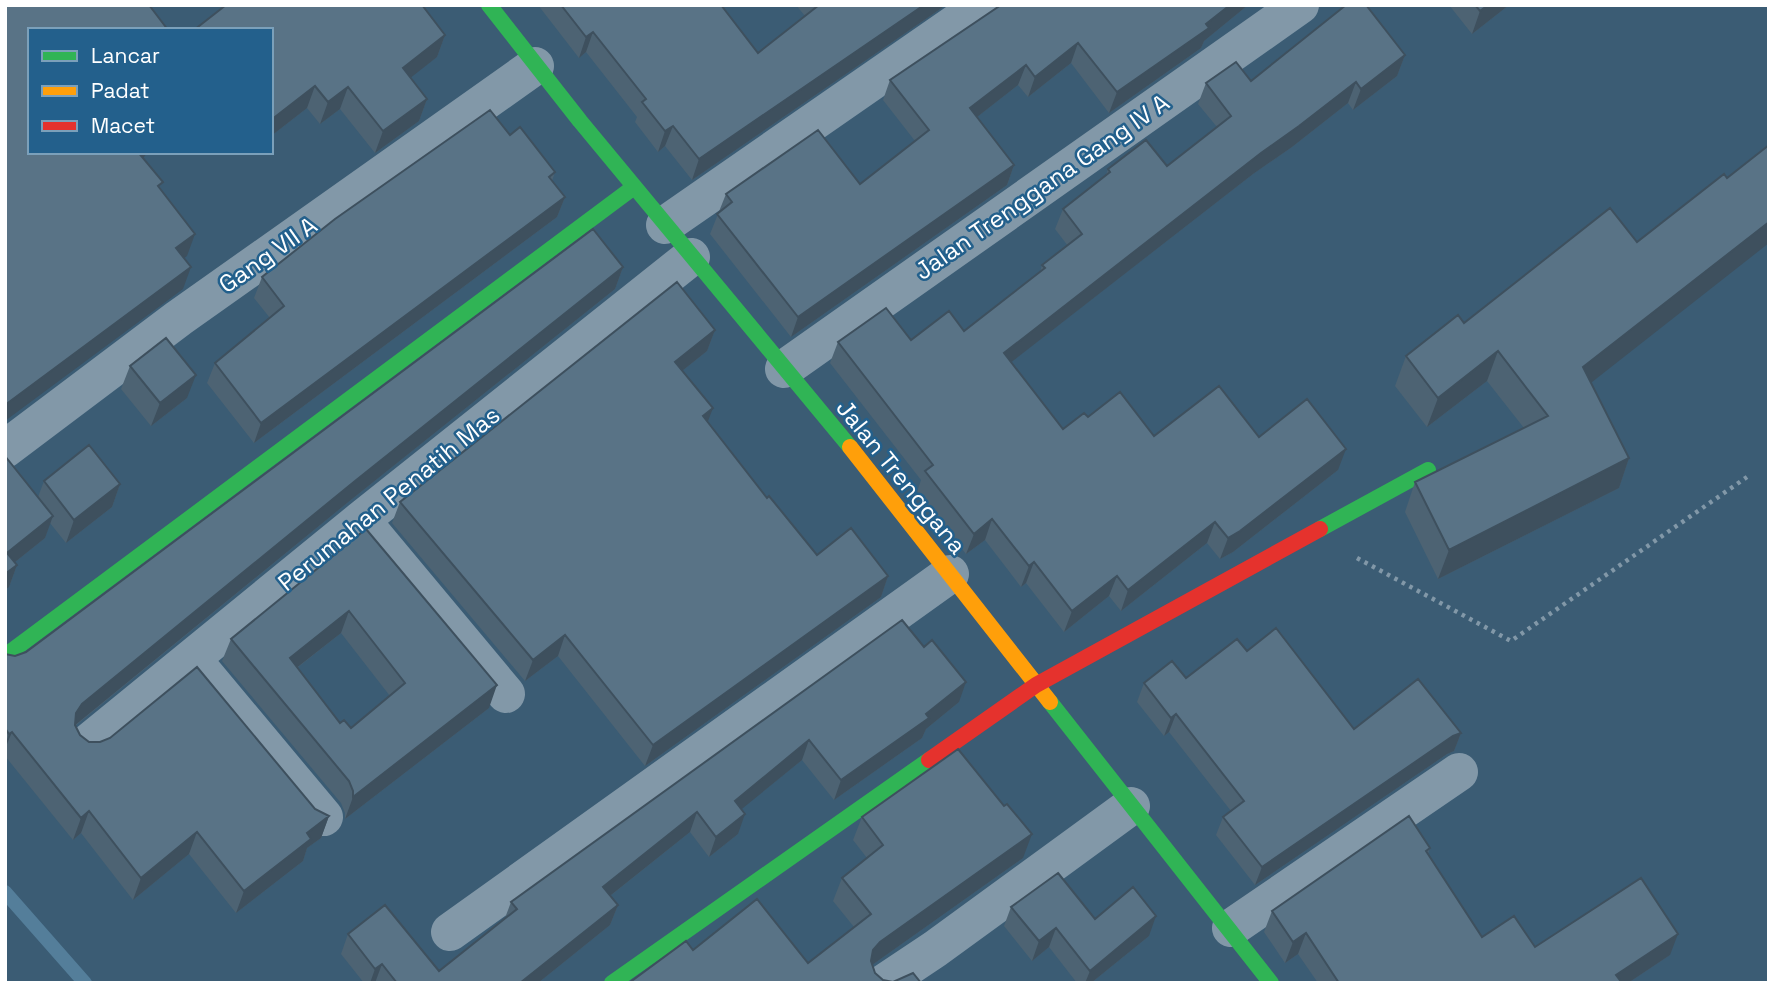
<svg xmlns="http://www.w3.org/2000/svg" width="1774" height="988" viewBox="0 0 1774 988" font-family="'Space Grotesk',sans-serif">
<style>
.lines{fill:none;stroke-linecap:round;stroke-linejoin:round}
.stream{stroke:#547e9a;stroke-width:14}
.path{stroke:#8298a8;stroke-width:4.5;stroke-dasharray:3.5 5;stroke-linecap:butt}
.street{stroke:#8298a8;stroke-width:38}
.fast{stroke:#30b455;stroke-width:16}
.slow{stroke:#ff9f0a;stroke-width:16}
.jam{stroke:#e5322d;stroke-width:16}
.wall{fill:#4d6373;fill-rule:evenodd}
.shaded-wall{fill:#3e505e}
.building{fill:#597386;stroke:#3e505e;stroke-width:2;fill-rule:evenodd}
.labels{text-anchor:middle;stroke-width:5;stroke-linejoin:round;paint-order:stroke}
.street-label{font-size:24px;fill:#fff;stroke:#23608c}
</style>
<rect width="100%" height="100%" fill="#3b5c74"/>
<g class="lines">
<path class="stream" d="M5,892L85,983"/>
<path class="path" d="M1357,558L1511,641L1747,477"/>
<path class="street" d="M665,225L959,21L985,5
M784,369L1300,5
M5,449L179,318L535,66
M361,520L506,694
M192,659L324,817
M88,743L361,520L691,257
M1231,928L1459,772
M450,932L950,574
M884,983L935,949L1131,806"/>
<path class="fast" d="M489,5L580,121L850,447
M1320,529L1428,470
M5,656L634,187
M1050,702L1271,983
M612,983L929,760"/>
<path class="slow" d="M850,447L1050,702"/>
<path class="jam" d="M929,760L1036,685L1320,529"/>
</g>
<path class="wall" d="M219,5H422L445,35L437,57L410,77L427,99L419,121L375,153L340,109L320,124L307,108L271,136V30L222,8Z
M538,5H721L758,53L805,16L796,5H946L692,180L665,146L658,152L635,122L637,117L586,52L579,58Z
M1001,5H1248L1204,41L1201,48L1109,113L1071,63L1028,97L1018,85L977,117L1014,165L1007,185L791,337L710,234L726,194L860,184L915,141L883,100L890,80Z
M1449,5H1509L1472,34Z
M1405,55L1397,76L1353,110L1348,103L1292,147L1253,174L1011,362L1063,429L1088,417L1154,436L1259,437L1338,470L1233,552L1220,559L1207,543L1121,611L1109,596L1064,632L1026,583L1021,587L985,540L966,554L917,492L921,480L830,363L838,342L911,340L964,331L1040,272L1042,265L1068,246L1055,229L1063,209L1106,175L1108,169L1167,166L1217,127L1198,104L1206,83L1251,81Z
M510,135L555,172L552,181L565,197L557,217L254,443L207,383L215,363L270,318L254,298L262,277Z
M1727,178L1591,382L1629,458L1619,488L1438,579L1405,512L1415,482L1524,428L1487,381L1427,427L1395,386L1406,356L1464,323L1637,242Z
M623,267L615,289L347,503L75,726L80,735L89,742L315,809L329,816L321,838L307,848L303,861L236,913L189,854L133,900L81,833L73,840L5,756V654L15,656L26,652Z
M715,330L707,351L682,371L708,422L767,498L817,555L888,576L881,597L645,766L558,656L525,681L392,523L400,502Z
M130,366L187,398L151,426L121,389Z
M5,456L38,497L44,481L120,484L112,507L66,543L50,523L45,538L15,562L17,565L9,587Z
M366,529L489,708L345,819V813L341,803L222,661L231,639ZM341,633L390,696L351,728L340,723L297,668Z
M902,620L959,702L926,729L922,738L834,800L802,760L741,809L738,834L709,857L690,832L610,896L618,905L610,925L538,983H364L341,954L348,934L439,971L505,918L511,902Z
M1247,651L1354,729L1461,733L1454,751L1447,754L1255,885L1216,835L1223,817L1231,811L1169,732L1164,736L1137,702L1144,683L1186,678Z
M862,817L1023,858L872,965L875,973L883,980L893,982L629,983L693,950L808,963L854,927L833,901L842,878L867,858L853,840Z
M1430,848L1428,854L1482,937L1535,947L1670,955L1628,983H1318L1298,954L1285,963L1264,932L1272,911Z
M1011,907L1095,919L1149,936L1091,983H1077L1049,947L1032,961L1004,926Z"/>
<path class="shaded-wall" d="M924,5H946L692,180L699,159Z
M1230,5H1248L1204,41L1201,48L1109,113L1117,92Z
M1488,5H1509L1472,34L1480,11Z
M593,32L586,52L579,58L586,37Z
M445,35L437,57L395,90L403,68Z
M1078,43L1071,63L1028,97L1035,77Z
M1405,55L1397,76L1353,110L1361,89Z
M1026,65L1018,85L963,128L970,108Z
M1356,82L1348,103L1292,147L1253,174L996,374L1004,353L1261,153Z
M315,86L307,108L271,136V120Z
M348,87L340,109L320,124L328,102Z
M427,99L419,121L375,153L383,131Z
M673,126L665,146L658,152L665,131Z
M134,152H147L145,156L127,171Z
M1014,165L1007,185L791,337L798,317Z
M565,197L557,217L254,443L261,423Z
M1769,222V243L1573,397L1583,367Z
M195,234L187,256L168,270L176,248Z
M191,267L183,289L5,421V405Z
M623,267L615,289L347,503L74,726L76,713L82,704L355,481Z
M715,330L707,351L667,383L675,362Z
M1498,351L1487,381L1427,427L1438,398Z
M196,375L187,398L151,426L160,403Z
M713,408L705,429L703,416Z
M1346,449L1338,470L1233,552L1220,559L1228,538Z
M1629,458L1619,488L1438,579L1449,550Z
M120,484L112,507L66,543L74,520Z
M53,516L45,538L5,570L7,553Z
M992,519L985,540L966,554L974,534Z
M1215,522L1207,543L1121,611L1128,590Z
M1034,562L1026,583L1021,587L1029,566Z
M17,565L9,587L5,590V574Z
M888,576L881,597L645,766L653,745Z
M1117,576L1109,596L1064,632L1072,611Z
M349,611L341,633L281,680L290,658Z
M565,635L558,656L525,681L533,660Z
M966,682L959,702L926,729L922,738L834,800L841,780Z
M497,685L489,708L345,819L353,797Z
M1176,714L1169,732L1164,736L1171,718Z
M12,732L5,749V745L9,734Z
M1461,733L1454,751L1447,754L1255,885L1262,867L1453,736Z
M809,740L802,760L727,821L735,801Z
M89,811L81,833L73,840L81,818Z
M697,812L690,832L596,907L603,887Z
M745,814L738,834L709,857L716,837Z
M329,816L321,838L307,848L303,861L236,913L244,891L307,833Z
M197,832L189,854L133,900L141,878Z
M1032,834L1023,858L872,965L865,973L873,950L880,942Z
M618,905L610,925L538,983H520Z
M1156,916L1149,936L1091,983H1085L1090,971Z
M1056,928L1049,947L1032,961L1039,941Z
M1306,933L1298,954L1285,963L1293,942Z
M1678,934L1670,955L1628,983H1613L1616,975Z
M382,964L375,983H370L375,969Z"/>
<path class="building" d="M5,5H149L168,30H30V152H138L163,182L158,186L195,234L176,248L191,267L5,405Z
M226,5H422L445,35L403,68L427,99L383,131L348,87L328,102L315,86L271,120V30H194Z
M561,5H721L758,53L819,5H924L699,159L673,126L665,131L642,102L646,99L593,32L586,37Z
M1001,5H1230L1206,24L1209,28L1117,92L1078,43L1035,77L1026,65L970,108L1014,165L798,317L717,214L732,202L726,194L818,130L860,184L929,130L890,80Z
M1346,5H1366L1405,55L1361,89L1356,82L1299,126L1261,153L1004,353L1063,429L1084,413L1088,417L1120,392L1154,436L1219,386L1259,437L1307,399L1346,449L1240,531L1228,538L1215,522L1128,590L1117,576L1072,611L1034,562L1029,566L992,519L974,534L925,471L933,465L838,342L886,308L911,340L949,311L964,331L1045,268L1042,265L1082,234L1063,209L1110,172L1108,169L1146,140L1167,166L1231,116L1206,83L1236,62L1251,81Z
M1475,5H1488L1480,11Z
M490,110L510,135L520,127L555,172L549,177L565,197L261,423L215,363L284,306L262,277L335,219Z
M1769,145V222L1583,367L1629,458L1449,550L1415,482L1548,416L1498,351L1438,398L1406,356L1458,315L1464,323L1610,208L1637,242L1724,174L1727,178Z
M593,229L623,267L355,481L82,704L76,713L75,725L80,735L89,742H100L110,738L197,667L315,809L329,816L307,833L311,839L244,891L197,832L141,878L89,811L81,818L12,732L9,734L5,728V654L15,656L26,652Z
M677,282L715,330L675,362L713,408L703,416L767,498L769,496L817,555L851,528L888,576L653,745L565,635L533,660L400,502Z
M166,338L196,375L160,403L130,366Z
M89,445L120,484L74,520L44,481Z
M5,456L53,516L7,553L17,565L5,574Z
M366,529L497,685L353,797V791L349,781L231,639ZM349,611L405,683L351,728L344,720L340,723L290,658Z
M902,620L924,647L932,640L966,682L926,714L929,718L841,780L809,740L735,801L745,814L716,837L697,812L603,887L618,905L520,983H397L382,964L375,969L348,934L385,905L439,971L517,909L511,902Z
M1276,628L1354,729L1418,679L1461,733L1453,736L1262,867L1223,817L1244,801L1176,714L1171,718L1144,683L1172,661L1186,678L1237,639L1247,651Z
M958,749L1004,806L1007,804L1032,834L880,942L873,950L871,961L875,973L883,980L893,982L913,973L921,983H629L686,941L693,950L757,899L808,963L871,914L842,878L883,845L862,817Z
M1409,816L1430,848L1426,851L1482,937L1514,916L1535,947L1641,878L1678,934L1616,975L1622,983H1339L1306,933L1293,942L1272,911Z
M1058,873L1095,919L1133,887L1156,916L1090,971L1056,928L1039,941L1011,907Z"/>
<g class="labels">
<g class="street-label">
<text transform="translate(1042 187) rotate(-35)" y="8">Jalan Trenggana Gang IV A</text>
<text transform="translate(268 255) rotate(-35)" y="8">Gang VII A</text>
<text transform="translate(901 477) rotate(51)" y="8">Jalan Trenggana</text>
<text transform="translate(389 499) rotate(-39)" y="8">Perumahan Penatih Mas</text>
</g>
</g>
<rect width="1774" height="988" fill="none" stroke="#ffffff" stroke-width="14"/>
<rect x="28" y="28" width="245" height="126" fill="#23608c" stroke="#7ba0ba" stroke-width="2"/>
<rect x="42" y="51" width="35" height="10" fill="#30b455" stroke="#7ba0ba" stroke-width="2"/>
<text x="91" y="63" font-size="21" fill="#ffffff">Lancar</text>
<rect x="42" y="86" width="35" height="10" fill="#ff9f0a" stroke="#7ba0ba" stroke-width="2"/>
<text x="91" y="98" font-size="21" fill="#ffffff">Padat</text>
<rect x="42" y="121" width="35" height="10" fill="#e5322d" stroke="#7ba0ba" stroke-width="2"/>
<text x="91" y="133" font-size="21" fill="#ffffff">Macet</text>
</svg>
